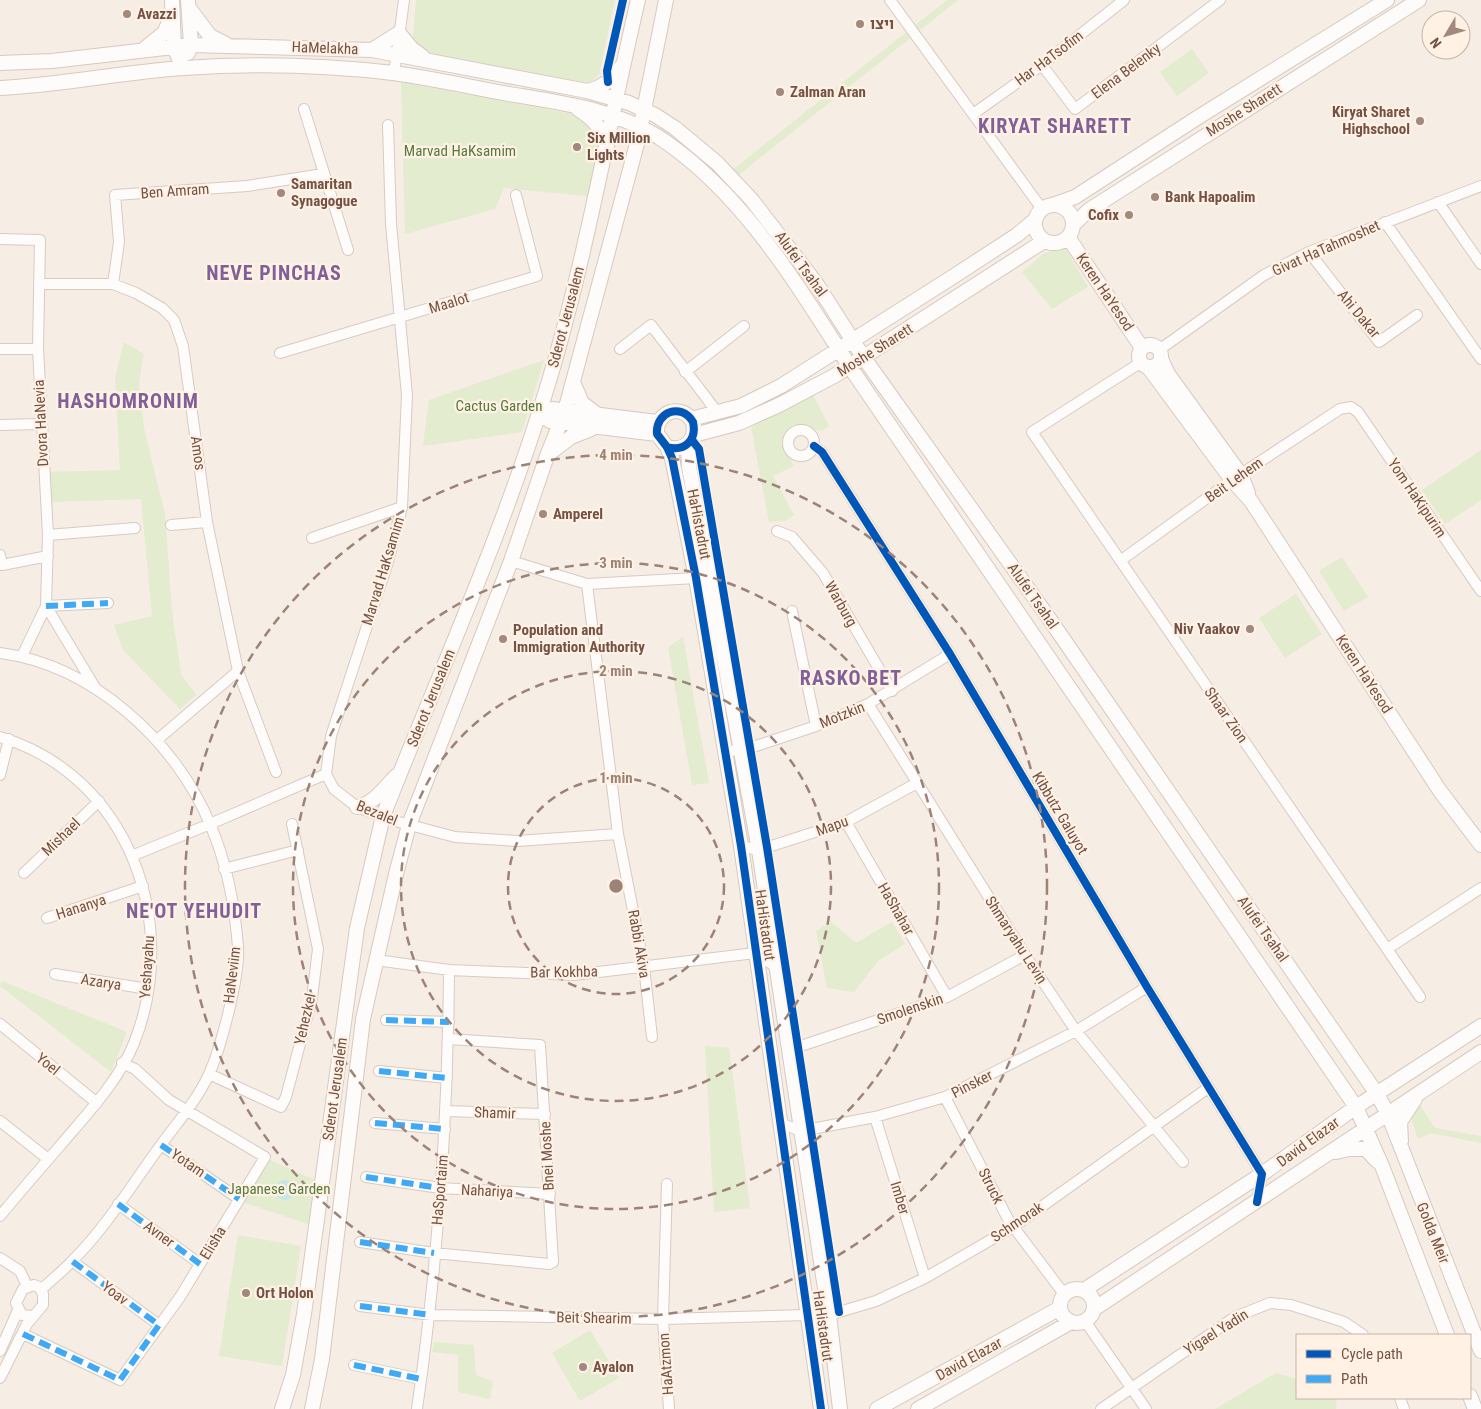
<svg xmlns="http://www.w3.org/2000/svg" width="1481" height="1409" viewBox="0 0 1481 1409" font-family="'Roboto Condensed','Noto Sans Hebrew',sans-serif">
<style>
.green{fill:#e3ecce}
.water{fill:#c6e7e6}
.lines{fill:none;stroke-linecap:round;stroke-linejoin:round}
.street-casing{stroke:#d7cac3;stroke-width:12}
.secondary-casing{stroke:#d6c9c1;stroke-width:16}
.street{stroke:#fefcfb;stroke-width:10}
.secondary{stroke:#fefcfb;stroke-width:14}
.quiet{stroke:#3fa9f5;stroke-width:6;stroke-dasharray:12 6;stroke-linecap:butt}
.cycleway-casing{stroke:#fff2e5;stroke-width:11}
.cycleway{stroke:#0057b8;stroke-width:8}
.ring{fill:none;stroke:#9d8377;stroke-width:2.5;stroke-dasharray:9 6}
.poi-dot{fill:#a2887d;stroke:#fff2e5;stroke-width:2}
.labels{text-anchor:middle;stroke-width:4.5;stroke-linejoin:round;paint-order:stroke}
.poi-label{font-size:15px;font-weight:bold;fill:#745245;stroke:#fff2e5;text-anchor:start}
.street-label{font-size:15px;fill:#745245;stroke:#fff2e5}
.park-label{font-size:15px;fill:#547a3c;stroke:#fff2e5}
.district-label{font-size:20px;font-weight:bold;letter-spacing:1px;fill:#806098;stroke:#fff2e5}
.centre{fill:#9d8377;stroke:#fff2e5;stroke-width:2.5}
.ring-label{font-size:15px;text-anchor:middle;font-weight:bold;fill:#9d8377;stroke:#fff2e5;stroke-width:4.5;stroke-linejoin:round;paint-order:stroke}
</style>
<rect width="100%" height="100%" fill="#f6ede4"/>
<path class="green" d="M416,0H615L599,75L589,83L430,56L413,38Z
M947,0H958L736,177L731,171Z
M1192,49L1209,73L1177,96L1160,72Z
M401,82L573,114C613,139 598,157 588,196L504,188L495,209L405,234Z
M1064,246L1088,287L1052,309L1022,272L1043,254Z
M124,342L144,354L139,382L144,428L165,514L172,611L181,674L196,695L180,709L123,650L114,625L152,616L141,499L52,502L48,472L120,470L115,378Z
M544,360L522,432L423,446L429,400Z
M813,395L829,426L822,431L793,425L785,432L781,443L794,466L773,476L794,515L785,521L769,522L751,427Z
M1481,450V500L1445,524L1422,490Z
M1342,557L1368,597L1344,611L1319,571Z
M1296,594L1322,634L1285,658L1259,618Z
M683,637L709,783L692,785L668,647Z
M831,922L856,943L892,922L905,944L878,961L854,992L827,988L816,931Z
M2,981L127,1032L111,1072L0,986Z
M705,1046L729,1048L750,1208L714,1212Z
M1416,1099L1435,1128L1481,1136V1143L1431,1133L1418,1139L1409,1112Z
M266,1158L320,1182L314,1226L242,1202Z
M238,1235L301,1246L282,1366L219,1356Z
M590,1330L619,1378L580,1401L552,1353Z
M434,1342L474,1345L476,1375L493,1381L490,1399L458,1392V1355L432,1352Z
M1276,1373L1297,1379V1398H1337L1336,1409H1215Z"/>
<path class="water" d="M275 1190a10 10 0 1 1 20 0a10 10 0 1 1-20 0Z"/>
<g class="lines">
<defs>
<path id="street" d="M890,0L1042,209
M1042,65L1075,109L1220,0
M394,74L404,0
M304,109L348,250
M973,114L1042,65L1124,0
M1438,202L1481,264
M1385,222L1481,359
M0,239L40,240L38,349L48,535L46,606L22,656
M1309,252L1379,342L1417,315
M39,284H113L136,293L162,308L174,320L183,346L207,522L238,671L276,772
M113,284L119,242L115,195L247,186L323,174
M0,349H38
M620,349L651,325L717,412
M1159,350L1264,275L1309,252L1481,186
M280,353L537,276L516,195
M1140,363L1032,432L1420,997
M685,372L744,326
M0,425L40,424
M788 443a13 13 0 1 1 26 0a13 13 0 1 1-26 0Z
M814,446L822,452L950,654L1147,987L1262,1174L1257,1202
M171,525L207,522
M777,531L792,537L823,573L892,691
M48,535L135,528
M312,538L402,507
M0,555L2,565L48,556
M511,561L587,584L696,578L701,576
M1120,561L1232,480L1340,409L1351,407L1358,412L1481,591
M587,584L618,834L644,967L652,1037
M46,606L96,689
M46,606L108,603
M792,611L816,726
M0,653C92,665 175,740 210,824C226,861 235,907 238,947C240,975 221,1048 209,1074C197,1101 175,1125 158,1149C131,1186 105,1229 71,1262C62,1272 51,1280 41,1290
M868,704L1025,955L1076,1031L1183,1162
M0,737C128,775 182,923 134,1043C119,1081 85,1116 59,1147C39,1170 19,1193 0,1216
M157,740L238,671
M724,752L750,748L816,726L868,704L950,654
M326,774L331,736L388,562L402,507L407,395L391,224L388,125
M0,775L9,739
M846,822L947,997
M741,846L759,850L846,822L917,783
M134,855L210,824L326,774L334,789L357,807L395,821L455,837L517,841L618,834
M224,869L298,850
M24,873L99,801
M47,918L143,886
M1387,949L1481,888
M376,960L449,970L574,975L755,953L776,967
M55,974L148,989
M386,1020L449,1022
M0,1024L97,1103
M789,1050L947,997L1025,955
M379,1071L447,1078
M209,1074L281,1107L286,1097L312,998L318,949L292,824
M945,1097L1009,1221L1064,1294
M446,1111L545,1114
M875,1117L925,1278
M0,1121L48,1159
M375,1123L445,1129
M780,1123L801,1131L875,1117L945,1097L1076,1031L1147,987
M161,1145L239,1199
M366,1177L440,1188L550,1194
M667,1184L663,1319L669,1409
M118,1204L200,1264
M360,1242L434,1253L549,1264L553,1262L540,1045L449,1039
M0,1258L20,1271L27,1286
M72,1261L159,1325
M360,1306L431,1315L663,1319L807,1315L828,1307
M1085,1321L1146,1409
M808,1324L829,1315L876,1301L925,1278L1013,1227L1208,1088
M23,1334L120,1380L180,1297L265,1157L169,1100L135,1069L122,1063
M0,1351L18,1310
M354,1365L421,1379
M0,1378L27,1324L43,1305V1294L39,1287L34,1285L23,1289L16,1303L22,1315L33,1316
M1400,1398L1404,1409
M417,1409C438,1264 448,1116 449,970
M1101,1409L1235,1317L1270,1303L1291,1305L1344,1322L1363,1335"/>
<path id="secondary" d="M172,0L174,47L183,68
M188,0L191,45L188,53
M189,8L210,36L226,44
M143,50L164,33L172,16
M372,50L399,33L411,48L423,57
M0,63L52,61L191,45L372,50L587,91L629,103L655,115L675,128L717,163L751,199L816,283L864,358L1046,614L1377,1094L1388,1114L1481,1351
M0,88C62,85 122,72 184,68C253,63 325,65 393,73C432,78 470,87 509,94C563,103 620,110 666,142C747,199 797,285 850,367L1356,1107L1382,1166L1447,1335
M587,91C602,88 612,80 621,67
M578,109C593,118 603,129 607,146
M1035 224a19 19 0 1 1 38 0a19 19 0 1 1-38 0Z
M1052,205L1075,197L1200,116L1387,0
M1073,225L1089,210L1419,0
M1068,237L1142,348
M1139 356a11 11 0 1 1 22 0a11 11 0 1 1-22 0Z
M1161,359L1168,374L1241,475L1248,493
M1149,368L1232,480L1251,501L1440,791L1481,845
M573,382L582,403L598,415
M539,412L550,421L657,434
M539,412L552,409L657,422
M691,419L741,406L781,386L951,278L1017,235L1035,220
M694,435L739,423L779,405L834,376L1044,241
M688,444L689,467L759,850L829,1315L840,1409
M667,447C685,452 697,440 693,422C681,402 655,412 657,434L667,447L672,458L696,578L741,846L821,1409
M550,453L571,437L591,429
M357,807C373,804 385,788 396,776
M1401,1141L1400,1122L1415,1099
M1336,1152L1349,1149H1366L1377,1161
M1060 1306a17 17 0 1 1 34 0a17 17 0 1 1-34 0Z
M1084,1290L1262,1174L1356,1107L1481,1026
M1094,1309L1481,1052
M1470,1396L1475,1409
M282,1409L293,1375L304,1314L357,928L383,816C438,676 501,538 545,394C585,265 607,132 638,0
M312,1409L322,1359L363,1019L396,874L409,825L511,561L547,456L565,411L638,140L666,0
M877,1409L1060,1308
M918,1409L1071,1322"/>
</defs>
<use href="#street" class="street-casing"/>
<use href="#secondary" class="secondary-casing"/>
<use href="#street" class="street"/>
<use href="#secondary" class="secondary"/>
<path class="quiet" d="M46,606L108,603
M386,1020L449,1022
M379,1071L447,1078
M375,1123L445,1129
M161,1145L239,1199
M366,1177L440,1188
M118,1204L200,1264
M360,1242L434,1253
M360,1306L431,1315
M23,1334L120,1380L159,1325L72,1261
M354,1365L421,1379"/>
<defs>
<path id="cycleway" d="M608,82L607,71L623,0
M692,440L699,449L767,847L839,1312
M814,446L822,452L950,654L1147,987L1262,1174L1257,1202
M667,447C685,452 697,440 693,422C681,402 655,412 657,434L667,447L672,458L696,578L741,846L821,1409"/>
</defs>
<use href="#cycleway" class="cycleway-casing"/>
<use href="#cycleway" class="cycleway"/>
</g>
<g class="ring">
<circle cx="616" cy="886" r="108"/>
<circle cx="616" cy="886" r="215"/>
<circle cx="616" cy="886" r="323"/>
<circle cx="616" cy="886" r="431"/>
</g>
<g class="poi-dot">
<circle cx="127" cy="14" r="5"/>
<circle cx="860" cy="24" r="5"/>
<circle cx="780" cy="92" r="5"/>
<circle cx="1420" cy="121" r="5"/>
<circle cx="577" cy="147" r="5"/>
<circle cx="281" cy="193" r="5"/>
<circle cx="1155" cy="197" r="5"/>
<circle cx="1129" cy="215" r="5"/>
<circle cx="543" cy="514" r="5"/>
<circle cx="1250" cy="629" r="5"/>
<circle cx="503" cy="639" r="5"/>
<circle cx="246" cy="1293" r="5"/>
<circle cx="583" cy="1367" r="5"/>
</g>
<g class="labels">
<g class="poi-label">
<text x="137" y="19">Avazzi</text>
<text x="870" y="29">ויצו</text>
<text x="790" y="97">Zalman Aran</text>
<text x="1410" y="117" text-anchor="end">Kiryat Sharet<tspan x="1410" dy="17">Highschool</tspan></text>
<text x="587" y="143">Six Million<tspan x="587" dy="17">Lights</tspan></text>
<text x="291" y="189">Samaritan<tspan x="291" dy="17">Synagogue</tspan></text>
<text x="1165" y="202">Bank Hapoalim</text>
<text x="1119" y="220" text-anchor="end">Cofix</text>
<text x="553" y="519">Amperel</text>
<text x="1240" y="634" text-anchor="end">Niv Yaakov</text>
<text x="513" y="635">Population and<tspan x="513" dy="17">Immigration Authority</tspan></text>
<text x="256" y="1298">Ort Holon</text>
<text x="593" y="1372">Ayalon</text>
</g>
<g class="street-label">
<text transform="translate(325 48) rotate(2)" y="5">HaMelakha</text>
<text transform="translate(1049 58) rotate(-37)" y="5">Har HaTsofim</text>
<text transform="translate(1126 71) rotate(-37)" y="5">Elena Belenky</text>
<text transform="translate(1244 110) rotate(-32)" y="5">Moshe Sharett</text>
<text transform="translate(175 191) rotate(-4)" y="5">Ben Amram</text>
<text transform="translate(1326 248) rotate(-24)" y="5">Givat HaTahmoshet</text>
<text transform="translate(801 264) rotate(54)" y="5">Alufei Tsahal</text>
<text transform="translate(1105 292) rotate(56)" y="5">Keren HaYesod</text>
<text transform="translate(449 303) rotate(-17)" y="5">Maalot</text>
<text transform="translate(1359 314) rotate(50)" y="5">Ahi Dakar</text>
<text transform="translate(566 317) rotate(-75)" y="5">Sderot Jerusalem</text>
<text transform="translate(875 350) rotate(-32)" y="5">Moshe Sharett</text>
<text transform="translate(41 423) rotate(-93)" y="5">Dvora HaNevia</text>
<text transform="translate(198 453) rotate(82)" y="5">Amos</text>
<text transform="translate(1234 480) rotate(-35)" y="5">Beit Lehem</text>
<text transform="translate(1417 498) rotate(56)" y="5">Yom HaKipurim</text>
<text transform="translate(699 524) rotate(79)" y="5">HaHistadrut</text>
<text transform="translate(383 571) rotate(-73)" y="5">Marvad HaKsamim</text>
<text transform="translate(1033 596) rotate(55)" y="5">Alufei Tsahal</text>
<text transform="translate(841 604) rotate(60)" y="5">Warburg</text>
<text transform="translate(1364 674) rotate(57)" y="5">Keren HaYesod</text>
<text transform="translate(431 698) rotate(-68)" y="5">Sderot Jerusalem</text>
<text transform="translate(842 715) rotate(-22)" y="5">Motzkin</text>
<text transform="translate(1226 715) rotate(55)" y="5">Shaar Zion</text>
<text transform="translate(377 813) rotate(22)" y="5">Bezalel</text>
<text transform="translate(1060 813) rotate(59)" y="5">Kibbutz Galuyot</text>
<text transform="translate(832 826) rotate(-20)" y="5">Mapu</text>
<text transform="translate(61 837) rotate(-44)" y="5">Mishael</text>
<text transform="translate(81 907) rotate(-18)" y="5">Hananya</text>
<text transform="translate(896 909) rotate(60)" y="5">HaShahar</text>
<text transform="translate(765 925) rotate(82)" y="5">HaHistadrut</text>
<text transform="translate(1263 929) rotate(55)" y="5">Alufei Tsahal</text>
<text transform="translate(1016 940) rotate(57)" y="5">Shmaryahu Levin</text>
<text transform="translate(639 944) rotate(80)" y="5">Rabbi Akiva</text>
<text transform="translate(147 967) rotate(-86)" y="5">Yeshayahu</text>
<text transform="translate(564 972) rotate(-1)" y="5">Bar Kokhba</text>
<text transform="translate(232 975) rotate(-83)" y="5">HaNeviim</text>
<text transform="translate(101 982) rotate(9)" y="5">Azarya</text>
<text transform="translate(910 1009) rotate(-19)" y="5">Smolenskin</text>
<text transform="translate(305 1019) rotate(-77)" y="5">Yehezkel</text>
<text transform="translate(48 1064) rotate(39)" y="5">Yoel</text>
<text transform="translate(972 1084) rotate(-27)" y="5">Pinsker</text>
<text transform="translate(335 1089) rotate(-82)" y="5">Sderot Jerusalem</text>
<text transform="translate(495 1113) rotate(2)" y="5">Shamir</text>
<text transform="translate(1308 1142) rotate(-36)" y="5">David Elazar</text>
<text transform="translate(547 1156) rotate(-93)" y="5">Bnei Moshe</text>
<text transform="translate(188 1163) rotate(34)" y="5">Yotam</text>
<text transform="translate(991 1186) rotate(63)" y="5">Struck</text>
<text transform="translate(440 1190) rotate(-85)" y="5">HaSportaim</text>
<text transform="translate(487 1191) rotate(3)" y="5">Nahariya</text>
<text transform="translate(900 1198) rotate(73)" y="5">Imber</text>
<text transform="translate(1017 1222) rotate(-34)" y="5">Schmorak</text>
<text transform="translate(1433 1233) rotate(68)" y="5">Golda Meir</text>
<text transform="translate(159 1234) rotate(36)" y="5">Avner</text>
<text transform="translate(213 1243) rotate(-59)" y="5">Elisha</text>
<text transform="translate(115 1293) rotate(37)" y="5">Yoav</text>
<text transform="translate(594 1318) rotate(1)" y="5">Beit Shearim</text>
<text transform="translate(823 1326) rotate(82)" y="5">HaHistadrut</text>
<text transform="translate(1216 1332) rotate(-32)" y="5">Yigael Yadin</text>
<text transform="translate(969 1359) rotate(-29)" y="5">David Elazar</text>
<text transform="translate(666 1364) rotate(-94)" y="5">HaAtzmon</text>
</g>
<g class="park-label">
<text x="460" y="156">Marvad HaKsamim</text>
<text x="499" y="411">Cactus Garden</text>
<text x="279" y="1194">Japanese Garden</text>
</g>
<g class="district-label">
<text x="1055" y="133">KIRYAT SHARETT</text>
<text x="274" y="280">NEVE PINCHAS</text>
<text x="128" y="408">HASHOMRONIM</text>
<text x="851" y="685">RASKO BET</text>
<text x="194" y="918">NE'OT YEHUDIT</text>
</g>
</g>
<circle cx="616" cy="886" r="8" class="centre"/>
<g class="ring-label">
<text x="616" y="460">4 min</text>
<text x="616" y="568">3 min</text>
<text x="616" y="676">2 min</text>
<text x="616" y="783">1 min</text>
</g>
<rect x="1296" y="1334" width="175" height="65" fill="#fff2e5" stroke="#c7b2a5"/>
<rect x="1306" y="1350" width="25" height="8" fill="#0057b8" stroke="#c7b2a5"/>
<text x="1341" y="1359" font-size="15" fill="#745245">Cycle path</text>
<rect x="1306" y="1375" width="25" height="8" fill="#3fa9f5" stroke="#c7b2a5"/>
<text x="1341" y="1384" font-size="15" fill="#745245">Path</text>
<g transform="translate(1446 35) rotate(232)"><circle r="24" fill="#fff2e5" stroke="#c7b2a5"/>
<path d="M0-4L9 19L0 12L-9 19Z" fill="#a2887d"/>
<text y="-8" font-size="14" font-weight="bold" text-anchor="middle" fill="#745245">N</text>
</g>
</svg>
